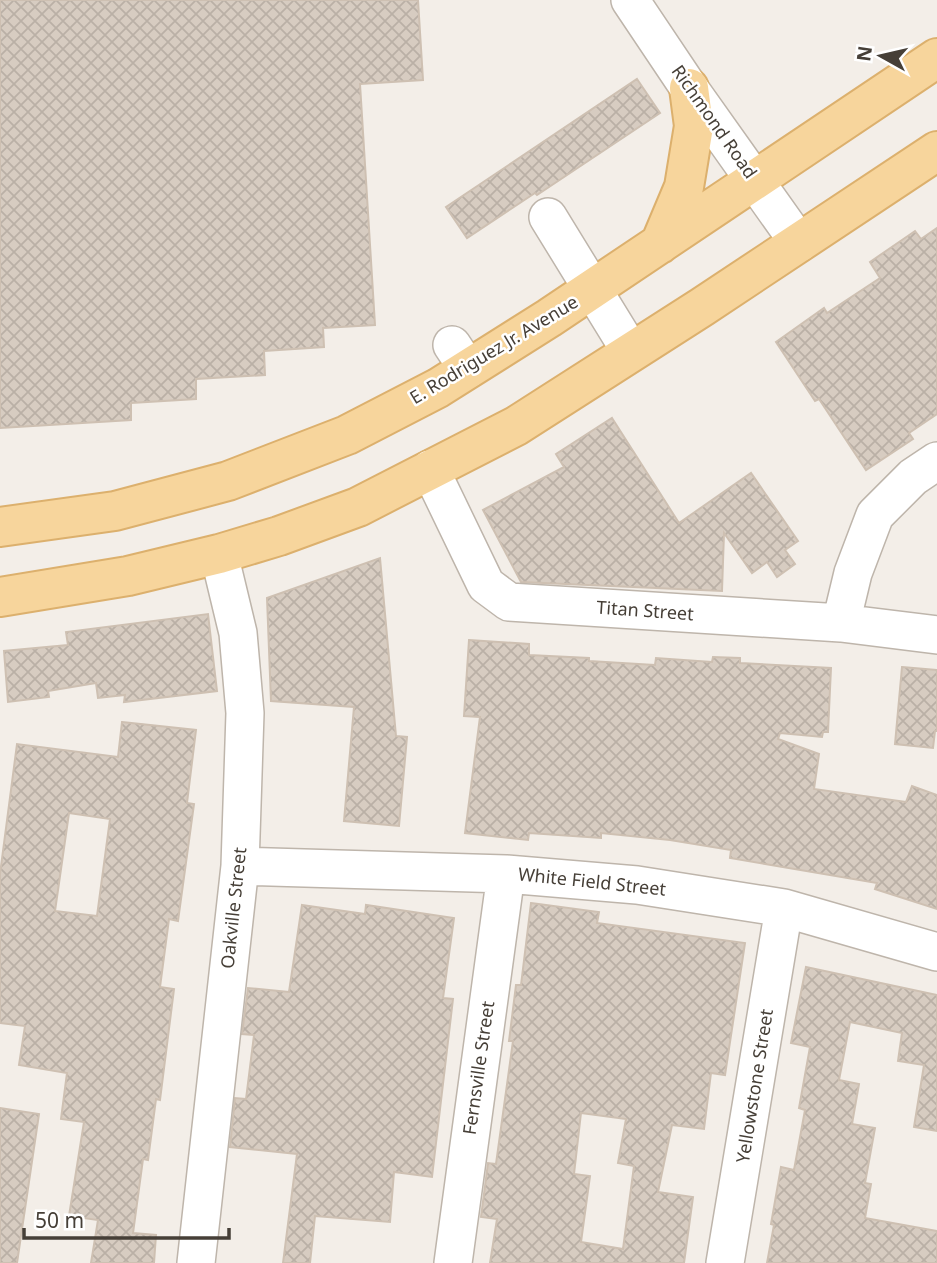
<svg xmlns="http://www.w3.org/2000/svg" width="937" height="1263" viewBox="0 0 937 1263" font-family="'Noto Sans',sans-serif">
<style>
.building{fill:url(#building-cross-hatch);stroke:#cec0b2;stroke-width:2;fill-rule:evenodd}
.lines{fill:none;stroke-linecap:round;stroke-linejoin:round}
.minor-casing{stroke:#beb5ab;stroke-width:40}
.major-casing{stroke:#dcb06d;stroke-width:42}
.minor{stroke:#fff;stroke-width:37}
.major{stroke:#f7d59c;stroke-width:38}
.labels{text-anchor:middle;stroke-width:5;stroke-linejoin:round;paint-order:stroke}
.street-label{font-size:18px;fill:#463f37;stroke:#fff}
</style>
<defs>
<pattern id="building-cross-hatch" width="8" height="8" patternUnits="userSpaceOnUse" patternTransform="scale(1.75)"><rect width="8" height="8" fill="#d7ccc1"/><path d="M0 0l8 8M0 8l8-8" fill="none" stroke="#bab0a6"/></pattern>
</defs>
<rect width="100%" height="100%" fill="#f3eee8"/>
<path class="building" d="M0,0H418L423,80L360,84L375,325L323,328L324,347L264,351L265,375L196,379V399L131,403V420L0,428Z
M637,79L660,113L537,195L535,193L467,238L446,207Z
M937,228V414L909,433L913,439L866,470L819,399L815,401L776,342L824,308L827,313L880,278L870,262L915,231L921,239Z
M612,418L679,523L751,473L798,541L785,550L795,564L777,577L767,562L752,573L724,533L722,591L521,582L483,510L564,467L556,454Z
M380,558L396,736L407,737L399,826L344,821L354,707L271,701L267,598Z
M208,614L217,691L124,702L125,695L98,698L96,683L48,691L49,697L8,702L4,651L68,645L66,632Z
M469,640L529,644V655L589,658V661L655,665L656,658L712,662L713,657L740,658V663L831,668L828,732H823L822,737L780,733L778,739L819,754L814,789L906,802L912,786L937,795V909L875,889L877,883L730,858L731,850L670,840L601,833V838L529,833L528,840L465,833L480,717L464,716Z
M902,667L937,670V731H935L933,748L895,744Z
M122,722L196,730L187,803L194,804L178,921L169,919L160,987L174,989L160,1100L156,1099L148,1160L143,1159L133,1233L156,1235L154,1263H91L98,1220L69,1216L84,1122L61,1119L67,1073L19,1065L25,1026L0,1023V874L17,744L118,757ZM69,813L110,819L97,916L55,911Z
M531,903L599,912L597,923L745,943L725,1075L711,1073L704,1129L672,1125L658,1192L693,1197L684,1263H490L497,1219L481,1217L488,1163L496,1164L513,1041H509L516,985H521ZM581,1113L626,1119L618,1163L634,1166L623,1249L581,1242L590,1176L574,1174Z
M302,905L365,914L366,905L454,918L443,998L453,999L432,1177L394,1172L390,1222L315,1216L310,1263H283L297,1154L230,1147L235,1098L246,1099L254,1035L242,1034L248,988L289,992Z
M806,967L937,995V1131L914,1127L924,1065L898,1061L902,1033L850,1022L839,1080L859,1084L852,1124L875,1128L865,1183L871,1184L865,1218L937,1231V1263H767L774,1225L771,1224L781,1167L794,1170L805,1110L799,1108L810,1047L791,1043Z
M0,1108L39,1114L17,1263H0Z"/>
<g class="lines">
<defs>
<path id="minor" d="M630,0L689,88L799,243
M548,217L631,352
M452,345L468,369
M430,469L486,585L509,602L841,623L937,635
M841,623L853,573L875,515L913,477L937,461
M240,866L506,874L637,885L784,908L937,952
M196,1263L240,866L245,713L238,633L219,554
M453,1263L506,874
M725,1263L784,908"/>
<path id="major" d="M660,244L684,187L694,126L689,88
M0,527L115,511L228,481L347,435L438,388L549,318L937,58
M0,597L128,576L219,554L279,536L358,507L516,426L702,307L937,151"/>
</defs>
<use href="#minor" class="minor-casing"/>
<use href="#major" class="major-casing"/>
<use href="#minor" class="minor"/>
<use href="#major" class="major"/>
</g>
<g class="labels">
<g class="street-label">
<text transform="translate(714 122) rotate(55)" y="6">Richmond Road</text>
<text transform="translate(494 350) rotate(-31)" y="6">E. Rodriguez Jr. Avenue</text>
<text transform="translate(645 611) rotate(4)" y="6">Titan Street</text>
<text transform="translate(592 882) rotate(6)" y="6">White Field Street</text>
<text transform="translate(234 908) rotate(-84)" y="6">Oakville Street</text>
<text transform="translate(479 1068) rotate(-82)" y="6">Fernsville Street</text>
<text transform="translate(755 1086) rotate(-81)" y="6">Yellowstone Street</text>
</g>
</g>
<g transform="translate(881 56) rotate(278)" stroke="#ffffff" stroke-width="5" paint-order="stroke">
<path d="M0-5L12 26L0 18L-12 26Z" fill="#463f37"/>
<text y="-10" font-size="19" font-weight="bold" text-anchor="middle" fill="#463f37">N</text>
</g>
<path d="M24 1228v10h205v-10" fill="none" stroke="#463f37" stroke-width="3.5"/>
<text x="35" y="1228" font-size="21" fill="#463f37" stroke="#ffffff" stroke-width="5" paint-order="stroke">50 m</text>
</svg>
